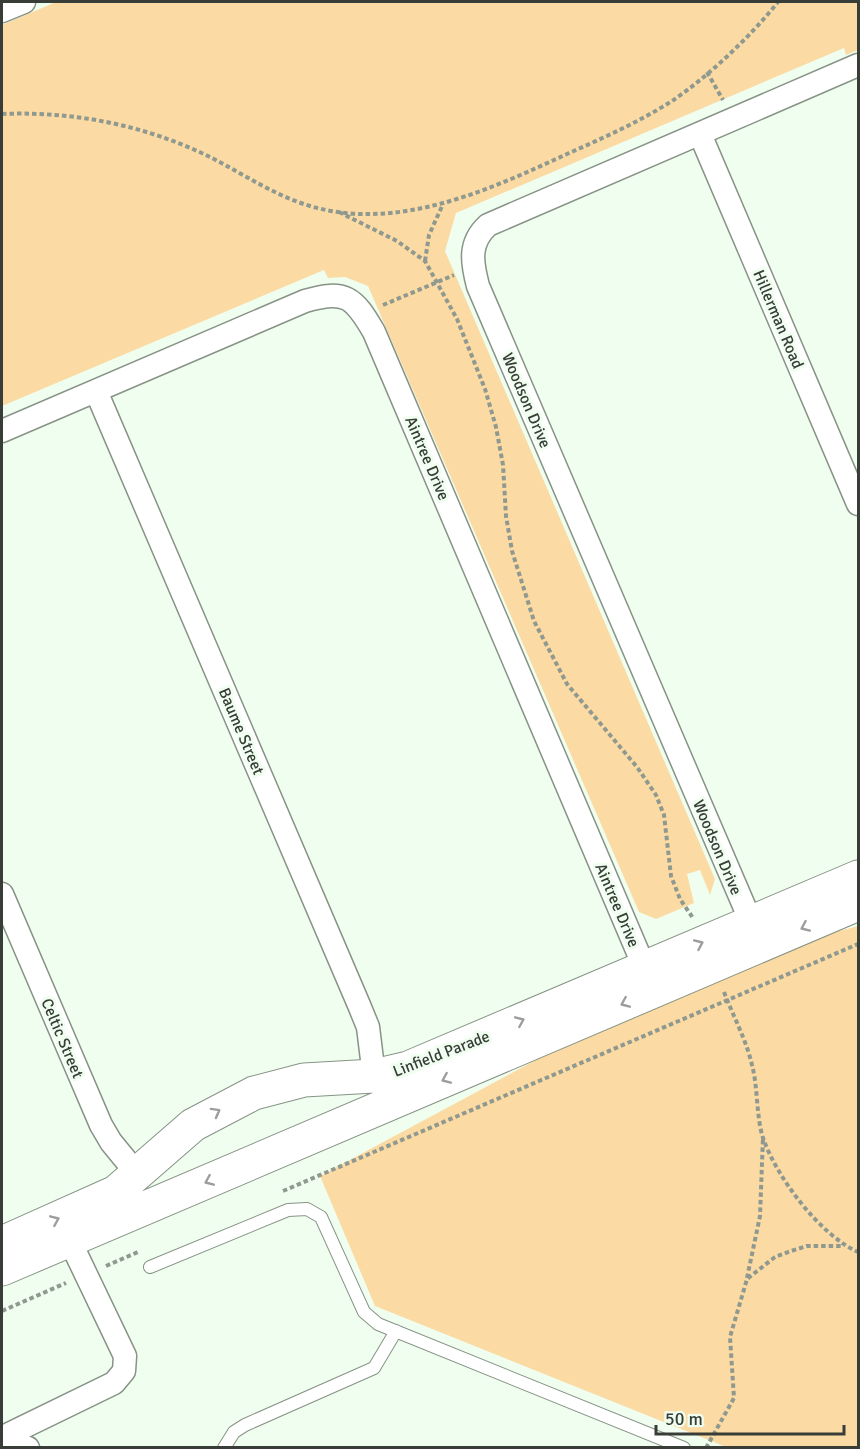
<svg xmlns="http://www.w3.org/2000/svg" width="860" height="1449" viewBox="0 0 860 1449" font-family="Signika,sans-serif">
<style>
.green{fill:#fbdba3}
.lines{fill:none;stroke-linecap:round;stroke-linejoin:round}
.lane-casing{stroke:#879386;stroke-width:14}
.street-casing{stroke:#879386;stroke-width:25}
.secondary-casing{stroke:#879386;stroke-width:35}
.path{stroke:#90998f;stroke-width:4;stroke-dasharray:4.5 3;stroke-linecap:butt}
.lane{stroke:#fff;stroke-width:12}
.street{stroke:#fff;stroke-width:22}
.secondary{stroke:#fff;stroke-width:33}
.oneway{stroke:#9c9e9b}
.labels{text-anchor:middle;stroke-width:6;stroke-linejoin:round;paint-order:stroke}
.street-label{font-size:16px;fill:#383d37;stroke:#f0fef0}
</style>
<rect width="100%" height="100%" fill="#f0fef0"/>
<path class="green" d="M56,2H858V50L846,55L844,48L456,213L445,251L715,879L710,895L700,870L687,874L694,903L656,919L639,912L368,286L345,277L328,278L324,270L2,406V25Z
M858,926V1447H726L375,1306L320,1176L713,965Z"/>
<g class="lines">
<defs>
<path id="lane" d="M150,1267L288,1210L307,1209L321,1217L364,1312L378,1324L684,1448
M224,1448L234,1432L245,1425L374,1368L396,1331"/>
<path id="street" d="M2,11L24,2
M700,134L858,504
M96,391L359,1005L368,1027L374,1076
M2,431L305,301C345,289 354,297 374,332L645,969
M2,894L101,1125L111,1142L138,1175
M757,936L478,286C472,263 468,243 488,225L858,65
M3,1437L114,1383L124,1371L125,1356L69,1239
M2,1438L28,1448"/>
<path id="secondary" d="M2,1243L116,1192L193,1125L254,1093L304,1080L374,1076L408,1068L858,877
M2,1269L858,904"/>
</defs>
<use href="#lane" class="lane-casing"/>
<use href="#street" class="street-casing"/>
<use href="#secondary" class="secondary-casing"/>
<path class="path" d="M707,72L723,100
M2,114C73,111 144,125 208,156C242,173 273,195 310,206C398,232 489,190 567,154C603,138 639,122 672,101C709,76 751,36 778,2
M339,212L397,241L425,261L457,319L485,389L496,427L503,465L506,516L512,551L534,621L567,684L637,767L656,795L664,815L671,876L680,899L693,918
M425,261L429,235L443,204
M383,305L454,275
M724,992C733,1016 746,1039 752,1065C758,1087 756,1116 763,1138C777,1178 820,1235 858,1252
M283,1191L858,944
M106,1266L138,1252
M747,1278L760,1216L763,1137
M2,1311L66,1283
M706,1448L734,1398L730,1337L747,1279L775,1257L791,1251L807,1246H843"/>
<use href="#lane" class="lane"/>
<use href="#street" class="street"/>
<use href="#secondary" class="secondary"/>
</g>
<defs><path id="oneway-chevron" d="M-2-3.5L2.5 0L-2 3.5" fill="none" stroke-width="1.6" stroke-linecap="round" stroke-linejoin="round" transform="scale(1.5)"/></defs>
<g class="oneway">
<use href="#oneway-chevron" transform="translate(805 927) rotate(156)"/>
<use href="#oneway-chevron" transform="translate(699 944) rotate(-24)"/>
<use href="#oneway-chevron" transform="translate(625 1003) rotate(157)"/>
<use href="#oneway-chevron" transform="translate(520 1021) rotate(-23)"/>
<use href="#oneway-chevron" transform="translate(446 1079) rotate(157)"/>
<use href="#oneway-chevron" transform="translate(216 1112) rotate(-29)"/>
<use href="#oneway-chevron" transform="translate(209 1181) rotate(157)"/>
<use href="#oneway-chevron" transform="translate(55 1220) rotate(-23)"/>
</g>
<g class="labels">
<g class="street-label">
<text transform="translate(779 319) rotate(67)" y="6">Hillerman Road</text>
<text transform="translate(527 400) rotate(67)" y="6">Woodson Drive</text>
<text transform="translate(428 458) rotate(67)" y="6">Aintree Drive</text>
<text transform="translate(242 731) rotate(67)" y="6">Baume Street</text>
<text transform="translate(718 847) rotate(67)" y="6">Woodson Drive</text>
<text transform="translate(618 905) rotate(67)" y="6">Aintree Drive</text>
<text transform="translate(63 1038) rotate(67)" y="6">Celtic Street</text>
<text transform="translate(441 1053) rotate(-21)" y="6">Linfield Parade</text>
</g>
</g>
<rect width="860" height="1449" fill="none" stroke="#383d37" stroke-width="6"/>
<path d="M656 1425v9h188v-9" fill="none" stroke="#383d37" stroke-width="3"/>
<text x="665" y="1425" font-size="18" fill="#383d37" stroke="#f0fef0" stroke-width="4.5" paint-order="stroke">50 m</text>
</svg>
